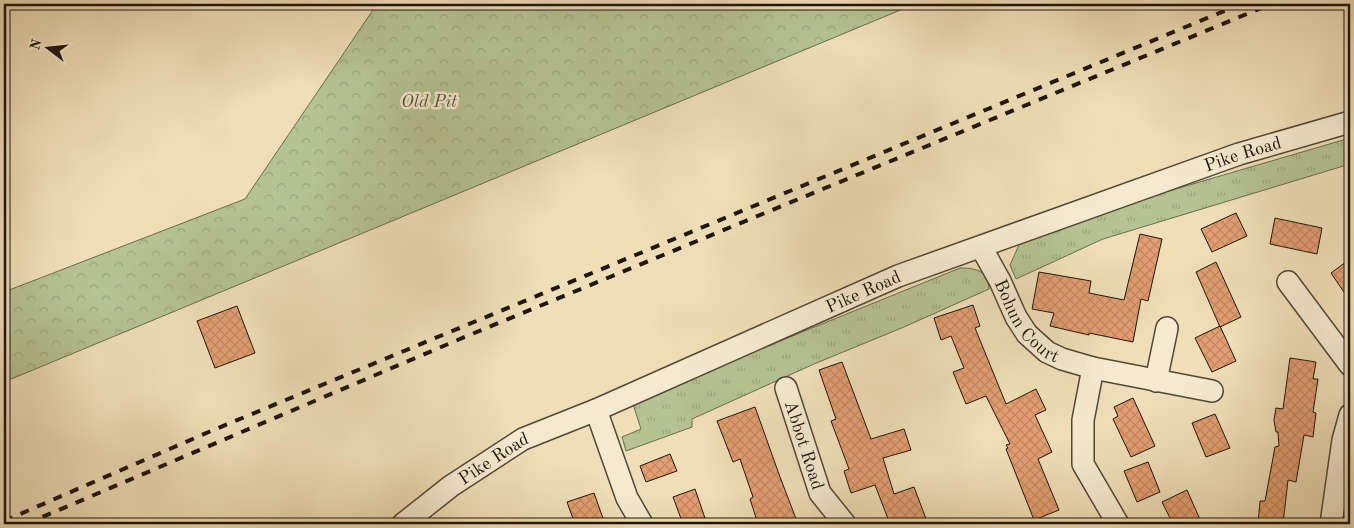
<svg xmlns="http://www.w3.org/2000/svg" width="1354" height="528" viewBox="0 0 1354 528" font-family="'Old Standard TT',serif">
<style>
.grass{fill:url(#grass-tufts);stroke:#6a6c4f}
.forest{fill:url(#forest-crowns);stroke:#6a6c4f}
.building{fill:url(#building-cross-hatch);stroke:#1e150c}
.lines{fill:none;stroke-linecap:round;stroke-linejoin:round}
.minor-casing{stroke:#524737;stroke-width:24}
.minor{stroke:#f5ead0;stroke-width:21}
.rail{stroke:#1e150c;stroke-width:4;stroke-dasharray:9 9;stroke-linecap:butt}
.labels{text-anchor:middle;stroke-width:5;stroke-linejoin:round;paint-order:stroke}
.park-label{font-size:18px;font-style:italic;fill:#53523b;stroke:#f5ead0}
.street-label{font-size:18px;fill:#1e150c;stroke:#f5ead0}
</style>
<defs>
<pattern id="grass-tufts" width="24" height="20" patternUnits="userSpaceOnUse" patternTransform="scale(1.25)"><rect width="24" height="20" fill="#b5c292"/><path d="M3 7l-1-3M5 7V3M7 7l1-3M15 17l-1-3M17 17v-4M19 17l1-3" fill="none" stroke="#9ba67d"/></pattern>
<pattern id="forest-crowns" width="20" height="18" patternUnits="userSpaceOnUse" patternTransform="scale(1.25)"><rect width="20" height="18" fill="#b5c292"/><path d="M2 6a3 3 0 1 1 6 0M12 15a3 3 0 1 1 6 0" fill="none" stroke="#9ba67d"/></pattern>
<pattern id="building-cross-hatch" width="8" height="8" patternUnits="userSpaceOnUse" patternTransform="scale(1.25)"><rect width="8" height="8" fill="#e39e71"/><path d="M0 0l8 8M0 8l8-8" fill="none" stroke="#c28761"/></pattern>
</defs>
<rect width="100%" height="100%" fill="#efdeb7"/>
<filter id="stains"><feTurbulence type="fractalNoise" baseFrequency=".004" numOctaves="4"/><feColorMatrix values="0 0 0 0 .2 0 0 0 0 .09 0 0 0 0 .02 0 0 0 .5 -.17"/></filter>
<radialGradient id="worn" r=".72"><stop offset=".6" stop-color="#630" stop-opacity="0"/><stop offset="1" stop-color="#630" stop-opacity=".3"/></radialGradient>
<path class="grass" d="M1350,138V164L1103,239L1016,279L1010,265L1019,245L1029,239L1138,200Z
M960,268C977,268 988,271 989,289L904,327L814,364L692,419V427L626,451L622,437L641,429L632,401Z"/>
<path class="forest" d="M377,4H915L4,382V292L245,199Z"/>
<path class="building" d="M1236,213L1247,236L1212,252L1201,229Z
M1275,218L1322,228L1317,254L1270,244Z
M1140,234L1162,239L1148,301L1141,299L1133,342L1089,333V335L1050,326L1054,313L1032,309L1039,272L1091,281L1089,293L1124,300Z
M1350,259V301L1331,273Z
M1216,262L1241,317L1220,327L1196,272Z
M973,305L980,326L975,328L1006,404L1036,389L1046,410L1035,415L1052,452L1038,459L1059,510L1034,520L1006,449L1008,448L1006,445L1010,444L986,396L966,404L953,372L964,368L951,336L941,340L934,318Z
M237,306L255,353L215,368L197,321Z
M1220,326L1236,361L1212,372L1195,338Z
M1290,358L1316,362L1313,379H1318L1313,412L1316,413L1313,437L1304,435L1296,482L1288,480L1283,524H1258L1260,501H1265L1275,447L1279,446L1278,432H1276L1274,420L1276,408L1283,409Z
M842,362L871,439L904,429L911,450L883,458L894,494L914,487L928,524H890L875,485L851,493L844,471L849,469L831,421L836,419L819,370Z
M1133,398L1155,446L1131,457L1113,419L1118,416L1114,407Z
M755,407L780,477L798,524H758L750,499L753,497L740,459L733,462L717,421Z
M1215,414L1230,448L1206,457L1192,423Z
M670,454L677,471L646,482L640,466Z
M1148,462L1160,492L1137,502L1124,471Z
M695,489L707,524H683L673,497Z
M1187,490L1202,524H1173L1162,502Z
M594,493L605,524H575L567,502Z"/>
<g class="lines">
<defs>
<g id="minor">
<path id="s1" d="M981,247L1000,281L1016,317L1027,334L1047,352L1062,359L1093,368L1212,391"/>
<path d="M1288,282L1350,365"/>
<path d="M1093,368L1083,420V464L1118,524"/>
<path d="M1156,381L1167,328"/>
<path id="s2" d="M786,388L820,493L845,524"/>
<path d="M596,410L627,498L642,524"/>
<path id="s3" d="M403,524L451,486L523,439L596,410L898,276L1239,154L1350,122"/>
<path d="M1331,524L1343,440L1350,415"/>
</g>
</defs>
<use href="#minor" class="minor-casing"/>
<use href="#minor" class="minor"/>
<path class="rail" d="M4,521L211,431L1241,4
M26,524L467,336L1271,4"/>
</g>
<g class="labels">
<g class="park-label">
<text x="429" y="107">Old Pit</text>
</g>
<g class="street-label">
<text dy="6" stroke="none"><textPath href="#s3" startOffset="922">Pike Road</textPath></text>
<text dy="6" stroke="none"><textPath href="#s3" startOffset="518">Pike Road</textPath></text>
<text dy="6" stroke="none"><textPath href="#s1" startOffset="88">Bohun Court</textPath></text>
<text dy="6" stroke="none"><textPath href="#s2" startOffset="60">Abbot Road</textPath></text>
<text dy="6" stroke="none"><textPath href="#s3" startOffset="112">Pike Road</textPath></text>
</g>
</g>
<rect width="1354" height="528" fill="none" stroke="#efdeb7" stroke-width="20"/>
<rect x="5" y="5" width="1344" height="518" fill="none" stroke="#1e150c" stroke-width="2.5"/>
<rect x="10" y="10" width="1334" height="508" fill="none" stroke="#1e150c"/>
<g transform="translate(48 48) rotate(286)" stroke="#f5ead0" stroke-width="4" paint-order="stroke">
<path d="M0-4L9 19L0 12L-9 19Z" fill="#1e150c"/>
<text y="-8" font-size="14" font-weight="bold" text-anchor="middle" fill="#1e150c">N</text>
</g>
<rect width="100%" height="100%" filter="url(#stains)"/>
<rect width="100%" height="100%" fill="url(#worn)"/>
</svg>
